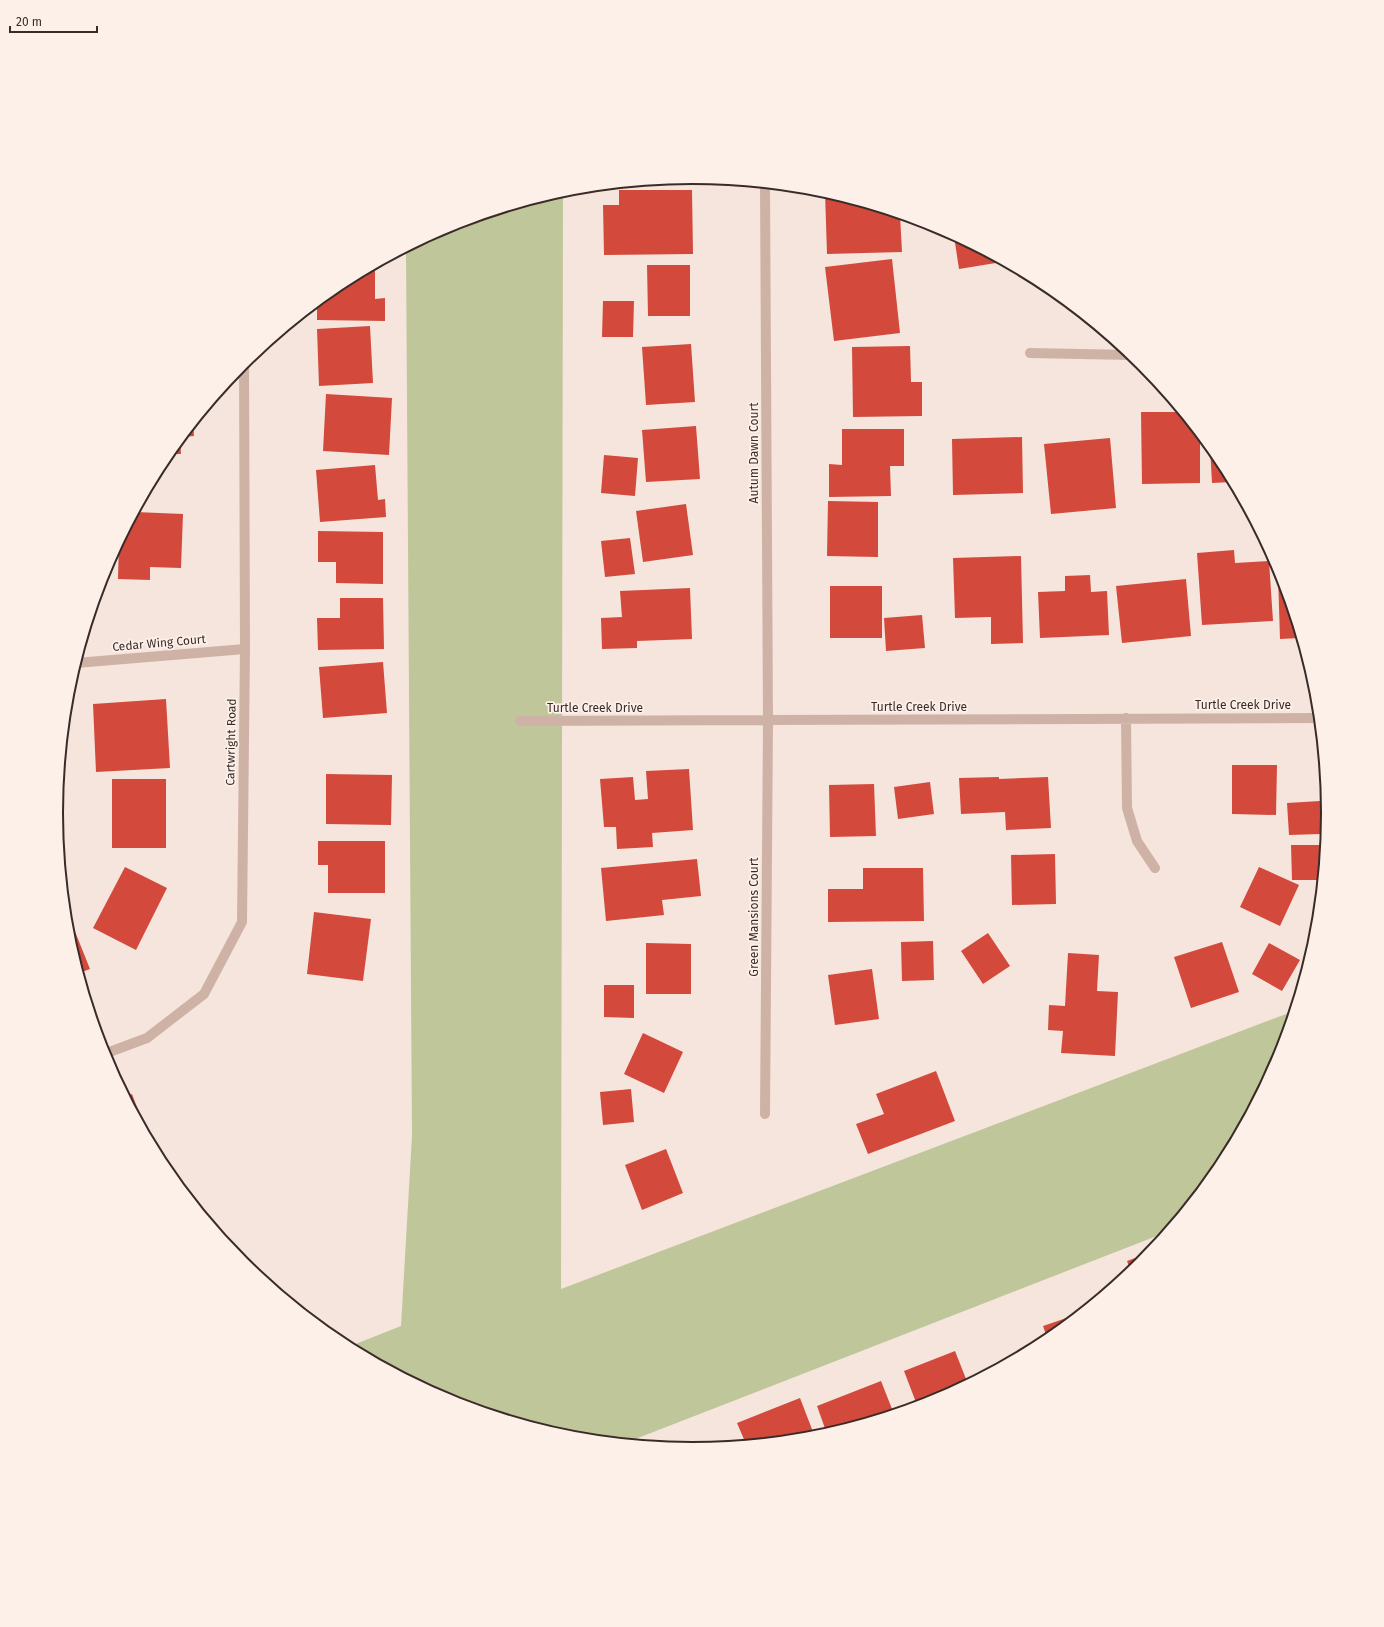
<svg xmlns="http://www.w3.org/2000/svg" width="1384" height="1627" viewBox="0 0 1384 1627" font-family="'Fira Sans',sans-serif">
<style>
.green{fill:#bec69a}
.building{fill:#d3493c}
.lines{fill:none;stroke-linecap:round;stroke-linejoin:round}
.minor{stroke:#cfb2a6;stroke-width:10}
.labels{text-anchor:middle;stroke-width:3.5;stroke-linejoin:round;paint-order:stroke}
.street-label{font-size:12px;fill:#3a2b28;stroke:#fcf0e9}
.rim{fill:none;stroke:#3a2b28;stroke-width:2}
</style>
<rect width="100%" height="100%" fill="#f5e5dc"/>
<path class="green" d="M563,191L561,1289L1294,1011L1279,1057L1221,1167L1167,1232L625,1443L568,1437L448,1401L348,1347L401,1326L412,1136L406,249L449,226Z"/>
<path class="building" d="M619,190H692L693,254L604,255L603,205H619Z
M825,192L900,215L902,252L827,254Z
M954,236L1002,262L959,269Z
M892,259L900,333L834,341L825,267Z
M647,265H690V316H648Z
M370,268H375V299L385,298V321L317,320V302L339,285Z
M603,301H634L633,337H602Z
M370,326L373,383L319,386L317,329Z
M691,344L695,402L646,405L642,347Z
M910,346L911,382H922V416L853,417L852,347Z
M326,394L392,398L389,455L323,451Z
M1141,412H1182L1200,435V483L1142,484Z
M193,423L194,436L182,437Z
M696,426L700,479L646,482L642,430Z
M842,429H904V466H890L891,496L829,497V464L842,465Z
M1022,437L1023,493L953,495L952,439Z
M1110,438L1116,508L1051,514L1044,444Z
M180,439L181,454H168L175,446Z
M1210,447L1221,460L1232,482L1212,483Z
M604,455L638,458L635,496L601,493Z
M375,465L378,500L385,499L386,517L320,522L316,470Z
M828,501L878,502V557L827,556Z
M686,504L693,555L643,562L636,511Z
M135,512L183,514L181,568L150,567V580L118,579L119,543Z
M318,531L383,532V584L336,583V562H318Z
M630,538L635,574L605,577L601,541Z
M1234,550L1235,563L1269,561L1273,621L1202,625L1197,553Z
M1021,556L1023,643L991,644V617L955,618L953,558Z
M1090,575L1091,592L1107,591L1109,635L1040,638L1038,592L1065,591V576Z
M1278,575H1281L1300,638L1280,639Z
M1186,579L1191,636L1122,643L1116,586Z
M830,586H882V638H830Z
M690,588L692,639L637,641V648L602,649L601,618L622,617L620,591Z
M340,598H383L384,649L318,650L317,618H340Z
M922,615L925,648L886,651L884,618Z
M383,662L387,713L323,718L319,667Z
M166,699L170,768L96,772L93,704Z
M1232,765H1277L1276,815L1232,814Z
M689,769L693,830L652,833L653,847L617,849L616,827H604L600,779L633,777L635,800L648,799L646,771Z
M326,774L392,775L391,825L326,824Z
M999,777V779L1048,777L1051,828L1006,830L1005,812L961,814L959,778Z
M112,779H166V848H112Z
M930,782L934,814L898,819L894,787Z
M874,784L876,836L830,837L829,785Z
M1320,801L1321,834L1289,835L1287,803Z
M318,841H385V893H328V865H318Z
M1291,845H1324L1321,880H1292Z
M1055,854L1056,904L1012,905L1011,855Z
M697,859L701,896L662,900L664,915L606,921L601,868Z
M125,867L167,888L136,950L93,928Z
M1259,867L1299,885L1280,926L1240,907Z
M863,868H923L924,921L828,922V889H863Z
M314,912L371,919L363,981L307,974Z
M70,919L90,969L79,973L68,937L67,921Z
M988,933L1010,966L983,984L961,951Z
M933,941L934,980L902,981L901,942Z
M1222,942L1239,992L1191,1008L1174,957Z
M646,943L691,944V994H646Z
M1269,943L1300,960L1282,991L1252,974Z
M1068,953L1099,955L1097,991L1118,992L1115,1056L1061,1053L1063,1031L1048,1030L1049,1005L1065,1006Z
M872,969L879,1019L835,1025L828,975Z
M604,985H634V1018L604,1017Z
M643,1033L683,1052L664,1093L624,1074Z
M936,1071L955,1121L868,1154L856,1124L884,1114L876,1094Z
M631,1089L634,1122L603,1125L600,1092Z
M132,1094L148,1136H147L125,1096Z
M666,1149L683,1193L642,1210L625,1165Z
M1151,1252L1142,1263L1131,1272L1127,1261Z
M1081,1313L1060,1330L1048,1340L1043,1326Z
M955,1351L968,1384L938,1399L937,1397L917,1405L904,1371Z
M881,1381L894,1414L827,1434L817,1406Z
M800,1398L815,1437L746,1444L737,1423Z"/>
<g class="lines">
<path class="minor" d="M765,185L768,721L765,1114
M1030,353L1131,355
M76,663L245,649
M1126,718L1127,808L1137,841L1155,868
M520,721L1319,718
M104,1054L147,1038L204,994L242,922L245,649L244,362"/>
</g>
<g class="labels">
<g class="street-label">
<text transform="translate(754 453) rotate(-90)" y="4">Autum Dawn Court</text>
<text transform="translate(159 643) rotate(-5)" y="4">Cedar Wing Court</text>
<text x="1243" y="709">Turtle Creek Drive</text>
<text x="919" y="711">Turtle Creek Drive</text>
<text x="595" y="712">Turtle Creek Drive</text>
<text transform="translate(231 742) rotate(-89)" y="4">Cartwright Road</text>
<text transform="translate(754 917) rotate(-90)" y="4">Green Mansions Court</text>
</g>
</g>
<path d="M0 0H1384V1627H0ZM63 813a629 629 0 1 1 1258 0a629 629 0 1 1-1258 0Z" fill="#fcf0e9" fill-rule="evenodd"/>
<path class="rim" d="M63 813a629 629 0 1 1 1258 0a629 629 0 1 1-1258 0Z"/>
<path d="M10 26v6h87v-6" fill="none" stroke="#3a2b28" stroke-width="2"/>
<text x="16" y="26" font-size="12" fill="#3a2b28" stroke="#fcf0e9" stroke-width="3" paint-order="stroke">20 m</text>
</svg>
